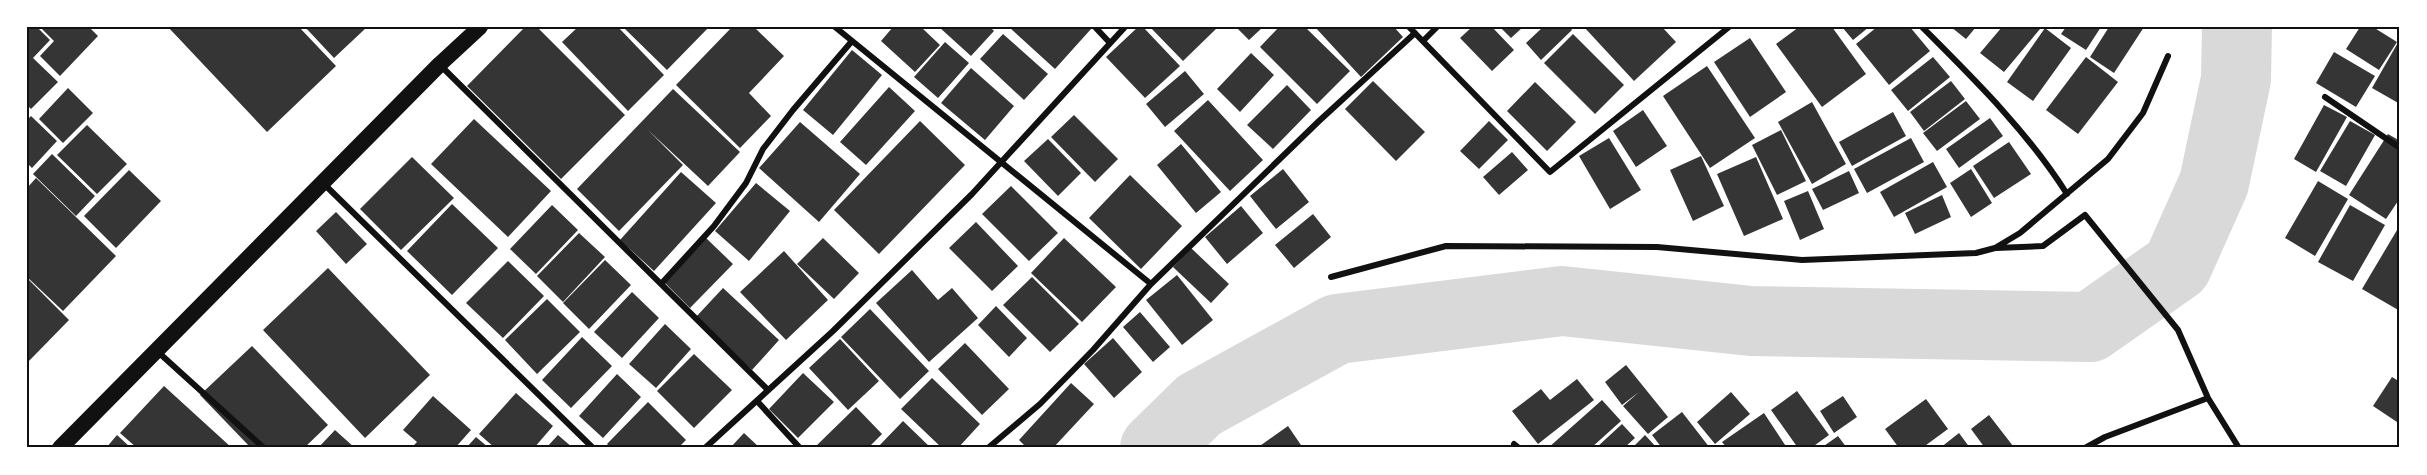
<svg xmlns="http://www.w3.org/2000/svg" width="2427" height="475" viewBox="0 0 2427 475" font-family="'Asap Condensed',sans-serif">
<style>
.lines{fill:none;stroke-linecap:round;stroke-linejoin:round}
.river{stroke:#d9d9d9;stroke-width:70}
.building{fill:#353535}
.minor{stroke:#111;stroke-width:6}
.trunk{stroke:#111;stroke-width:16}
.neatline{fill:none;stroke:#111;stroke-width:2}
</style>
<rect width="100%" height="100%" fill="#fff"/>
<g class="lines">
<path class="river" d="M1155,448L1199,405L1337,329L1562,301L1751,321L2090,327L2177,266L2214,183L2236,79L2237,27"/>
</g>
<path class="building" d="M27,27H37L50,40L33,58L58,82L31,109L27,105Z
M40,27H89L98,36L60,76L40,56L54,41Z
M168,27H299L336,66L267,132Z
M305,27H367L334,58Z
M525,27H537L625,115L561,179L467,86Z
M578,27H618L664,75L628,111L562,42Z
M623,27H709L667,70Z
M732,27H754L784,56L749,93L771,116L740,148L676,85Z
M893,27H921L940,45L915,72L881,41Z
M939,27H994L992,29L994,31L971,56Z
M1009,27H1089L1091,29L1055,69Z
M1138,27H1143L1180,66L1145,98L1106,57Z
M1150,27H1218L1183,61Z
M1236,27H1263L1249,40Z
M1279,27H1305L1350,71L1317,104L1260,47Z
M1315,27H1394L1403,37L1361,77Z
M1472,27H1492L1514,50L1492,71L1460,38Z
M1500,27H1523L1511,38Z
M1543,27H1570L1572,30L1541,60L1526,43Z
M1584,27H1662L1676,42L1634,81Z
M1799,27H1832L1866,74L1822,107L1776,44Z
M1842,27H1869L1853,40Z
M1877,27H1910L1930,51L1889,85L1856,44Z
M1951,27H1976L1966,39Z
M2002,27H2038L2040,29L2004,72L1980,53Z
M2066,27H2101L2086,50L2061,34Z
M2109,27H2144L2114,73L2090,57Z
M2360,27H2373L2397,42L2379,70L2346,49Z
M2045,28L2071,48L2033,101L2007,82Z
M1003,34L1048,74L1024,100L980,59Z
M1573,34L1624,85L1595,114L1544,63Z
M1750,38L1786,92L1750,117L1714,62Z
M2400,39V104L2372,88Z
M945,42L969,63L938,98L914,77Z
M852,50L882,75L833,135L803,110Z
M2334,52L2375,76L2356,107L2316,83Z
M1251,53L1274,75L1240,112L1217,89Z
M1933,57L1950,77L1908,111L1891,90Z
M2086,57L2118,82L2078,134L2046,110Z
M1707,66L1755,138L1710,168L1663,96Z
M971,68L1014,106L985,140L941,103Z
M1185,71L1204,94L1165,127L1146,104Z
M1373,81L1425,132L1396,161L1345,109Z
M1951,81L1965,99L1924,131L1910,112Z
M1535,82L1576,122L1547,151L1507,111Z
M1287,85L1311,110L1273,149L1247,125Z
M889,87L915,111L866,165L840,142Z
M68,88L93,113L63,143L39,119Z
M673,89L740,152L708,186L648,130L683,165L619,231L577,189Z
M1208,100L1263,160L1230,191L1174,131Z
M1966,101L1980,119L1937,151L1923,133Z
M1812,102L1846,164L1812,184L1778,122Z
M2324,105L2347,117L2316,172L2294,159Z
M1643,110L1667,146L1636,167L1613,131Z
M1893,112L1906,136L1852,166L1839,142Z
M1074,115L1118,159L1095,182L1051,137Z
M31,116L57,141L32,168L27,163V120Z
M1990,118L2003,136L1959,168L1946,149Z
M474,119L551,191L508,237L431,164Z
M920,121L965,165L879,254L834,210Z
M1489,121L1508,140L1479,169L1460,151Z
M2350,121L2375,135L2346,186L2320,171Z
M800,122L860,174L819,222L759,168Z
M87,125L127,164L97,194L57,155Z
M1781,130L1806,181L1777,195L1752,145Z
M2388,134L2400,141V198L2386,219L2349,195Z
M1609,138L1641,190L1610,209L1579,156Z
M1911,138L1924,162L1867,193L1854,169Z
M1048,139L1081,173L1058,196L1024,161Z
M2009,142L2031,174L1994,198L1973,166Z
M1181,144L1221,192L1196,213L1157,165Z
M1512,152L1528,170L1499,195L1483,177Z
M52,154L95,196L76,216L33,174Z
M1701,156L1724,206L1693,221L1670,170Z
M412,157L454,198L401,250L360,209Z
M1756,157L1783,219L1744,236L1717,174Z
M1933,162L1947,187L1894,217L1880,192Z
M1283,169L1309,202L1276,229L1250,196Z
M1971,169L1992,203L1971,217L1950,183Z
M129,170L161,201L116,248L84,216Z
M1849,171L1859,193L1823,210L1812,189Z
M681,172L716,203L654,271L620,240Z
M1130,175L1182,226L1141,269L1089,218Z
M36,178L116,256L63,311L27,277V188Z
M2318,181L2348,199L2315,256L2285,238Z
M756,183L790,211L749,261L715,231Z
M1011,186L1058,233L1029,261L982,214Z
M1808,191L1824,229L1800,240L1784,201Z
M1942,195L1951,217L1915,234L1905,213Z
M452,204L498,248L452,295L407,251Z
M552,205L578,230L536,274L510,249Z
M2350,205L2385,225L2353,281L2318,262Z
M1241,206L1263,233L1227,264L1205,237Z
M336,212L367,244L346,264L316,231Z
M1313,214L1331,237L1294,268L1275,245Z
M976,222L1018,266L992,291L949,248Z
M2400,225V311L2362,289Z
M579,233L605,257L563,302L537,276Z
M706,238L733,264L690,308L664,282Z
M823,238L859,273L834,299L797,264Z
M1064,238L1116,287L1082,322L1031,273Z
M1191,248L1229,284L1211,303L1173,267Z
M784,251L828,300L786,340L740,292Z
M605,260L631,285L589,329L563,303Z
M508,261L544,296L503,338L466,303Z
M328,268L430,375L365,438L263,330Z
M912,270L938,300L952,288L978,318L929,362L876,303Z
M1177,275L1213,320L1182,345L1146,300Z
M1032,277L1079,324L1050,352L1003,305Z
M27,278L69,320L27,363Z
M723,288L779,340L752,370L695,318Z
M632,292L659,318L622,358L594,332Z
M547,299L580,332L537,374L505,340Z
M996,306L1027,338L1009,357L978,325Z
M870,309L929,371L900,399L841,337Z
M1140,312L1170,347L1153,362L1123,327Z
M665,324L691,349L656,388L629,364Z
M582,337L612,366L571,408L542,380Z
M1113,338L1142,372L1114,398L1084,364Z
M840,339L879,381L848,410L809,368Z
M965,343L1009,389L982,415L938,369Z
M252,346L328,425L304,448H251L200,395Z
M694,354L732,390L694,428L657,391Z
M1626,365L1668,417L1648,434L1623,406L1639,392L1622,405L1605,382Z
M803,373L834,402L798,438L769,409Z
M617,374L641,397L603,438L579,416Z
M2392,377L2400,382V424L2373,406Z
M932,378L980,424L958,448H942L901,409Z
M1577,379L1594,400L1538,444L1512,411L1541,389L1550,400Z
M1071,383L1094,404L1053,448H1027L1019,440Z
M164,386L232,448H137L120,433Z
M1797,391L1829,435L1811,448H1798L1771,410Z
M1731,392L1750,414L1715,444L1697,422Z
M516,393L553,426L534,448H495L479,434Z
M433,396L471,430L455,448H411L417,442L403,430Z
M1843,396L1857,417L1834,433L1820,411Z
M1926,399L1948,429L1922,448H1899L1885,429Z
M1602,400L1621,421L1591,448H1548Z
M648,402L686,440L678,448H611L607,444Z
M856,407L882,434L868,448H814Z
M1682,412L1710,448H1662L1652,435Z
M1764,413L1787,448H1727L1722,442Z
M1989,415L2013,446L2011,448H1985L1971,429Z
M903,421L931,448H877Z
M1622,424L1635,438L1624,448H1596Z
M1288,426L1303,448H1257Z
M335,430L355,448H318Z
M744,433L760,448H730Z
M1959,433L1970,448H1940Z
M117,435L131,448H106Z
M558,435L573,448H546Z
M1645,435L1657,448H1632Z
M1838,436L1847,448H1821Z
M476,437L489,448H466Z"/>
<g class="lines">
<path class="minor" d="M835,27L1151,284
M1095,27L1110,43
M1409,27L1550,172L1729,27
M1922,27C1974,79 2027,131 2067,194
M1423,41L1437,27
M440,65L768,390
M2325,97L2400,148
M324,184L593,448
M1996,248L2043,246L2085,215L2178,330L2208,398L2239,448
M1331,277L1446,246L1657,247L1802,260L1976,253L1995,248L2020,233L2108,159L2143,113L2168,56
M661,284L714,226L746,183L763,149L793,110L852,41
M158,352L264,448
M757,401L800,448
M1514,444L1519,448
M705,448L833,331L972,194L1125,27
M988,448L1040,404L1093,350L1151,284L1319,121L1415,33
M2085,448L2105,437L2208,398"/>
<path class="trunk" d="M60,448L440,64L480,27"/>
</g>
<rect width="2427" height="475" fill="none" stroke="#ffffff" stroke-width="57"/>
<rect x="28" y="28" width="2370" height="418" class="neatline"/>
</svg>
